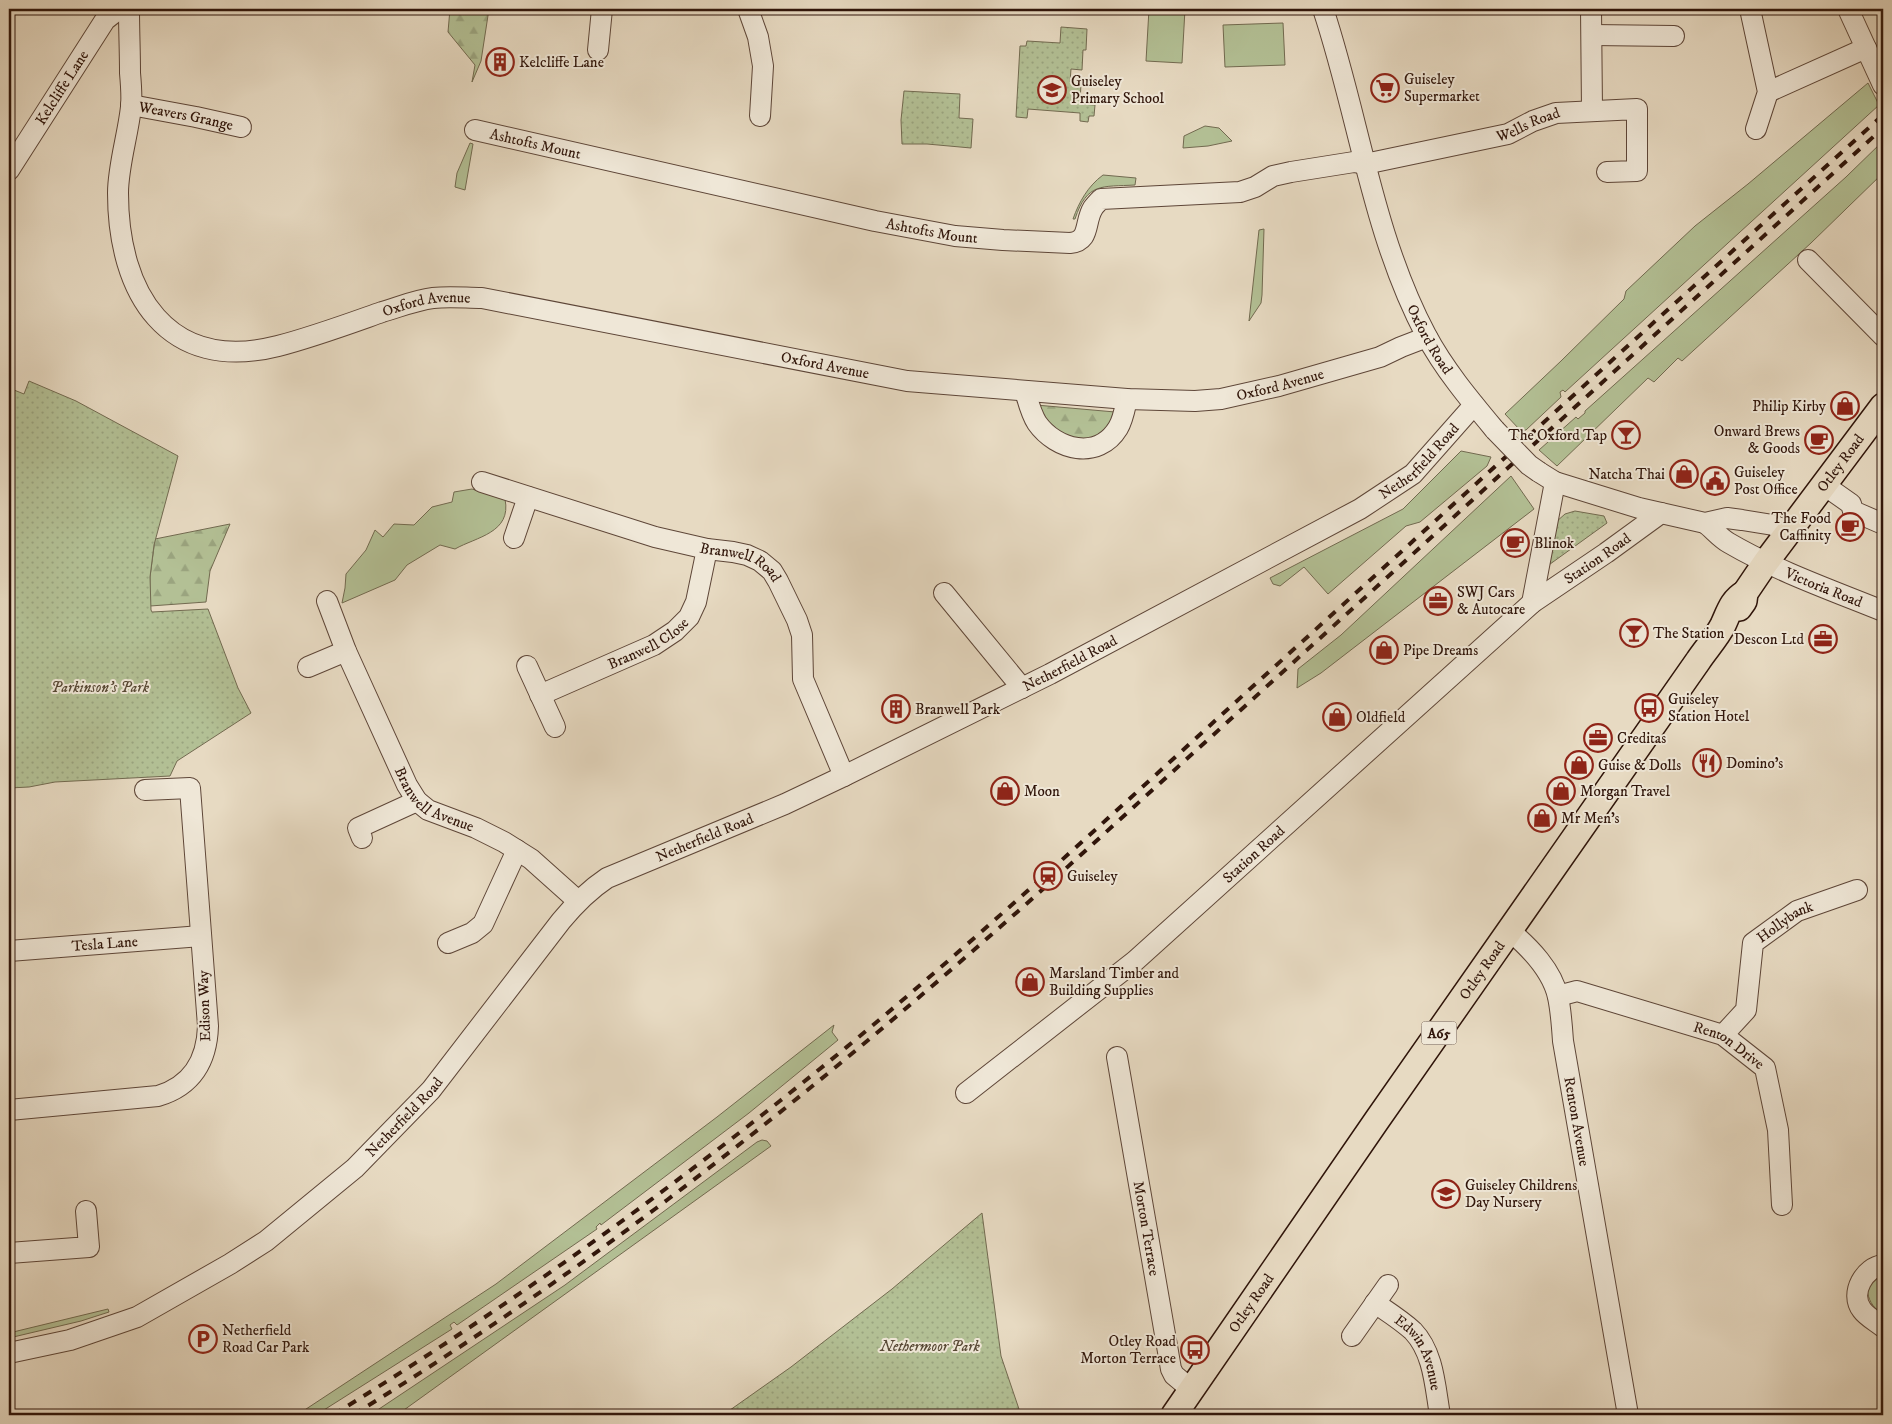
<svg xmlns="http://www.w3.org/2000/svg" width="1892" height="1424" viewBox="0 0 1892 1424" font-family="'IM FELL DW Pica',serif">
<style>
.grass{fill:#b3c095;stroke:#726a50}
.forest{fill:url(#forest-firs);stroke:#726a50}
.park{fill:url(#park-dots);stroke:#726a50}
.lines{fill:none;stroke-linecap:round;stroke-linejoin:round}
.minor-casing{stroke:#5e4638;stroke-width:22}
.major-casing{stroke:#30150a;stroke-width:28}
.minor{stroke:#efe7d7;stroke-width:20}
.major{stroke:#e7dac2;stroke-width:25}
.rail{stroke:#30150a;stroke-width:4;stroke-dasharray:9 9;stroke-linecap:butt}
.minor-bridge-casing{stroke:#5e4638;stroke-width:22;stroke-linecap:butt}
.minor-bridge{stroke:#efe7d7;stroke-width:20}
.labels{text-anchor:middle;stroke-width:4;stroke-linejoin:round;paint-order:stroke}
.shield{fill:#efe7d7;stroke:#695448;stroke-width:1}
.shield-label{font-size:14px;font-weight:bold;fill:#30150a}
.poi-label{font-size:15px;fill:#30150a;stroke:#efe7d7;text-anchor:start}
.street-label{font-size:15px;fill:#30150a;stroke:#efe7d7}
.park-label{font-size:15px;font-style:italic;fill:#574834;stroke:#efe7d7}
</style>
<defs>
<pattern id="forest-firs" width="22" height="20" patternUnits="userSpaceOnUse" patternTransform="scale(1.25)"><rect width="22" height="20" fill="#b3c095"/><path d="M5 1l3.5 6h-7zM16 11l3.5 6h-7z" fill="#9aa47f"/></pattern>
<pattern id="park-dots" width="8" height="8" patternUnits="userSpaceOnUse" patternTransform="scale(1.25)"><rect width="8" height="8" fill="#b3c095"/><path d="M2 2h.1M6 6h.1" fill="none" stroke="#9aa47f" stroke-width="1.8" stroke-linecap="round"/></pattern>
</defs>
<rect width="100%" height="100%" fill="#e7dac2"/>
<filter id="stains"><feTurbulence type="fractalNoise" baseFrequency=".004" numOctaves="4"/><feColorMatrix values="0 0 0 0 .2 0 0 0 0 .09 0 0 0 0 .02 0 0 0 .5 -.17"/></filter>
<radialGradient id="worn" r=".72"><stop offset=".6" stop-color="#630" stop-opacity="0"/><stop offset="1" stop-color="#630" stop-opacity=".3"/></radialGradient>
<path class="grass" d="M1149,9H1185L1182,63L1146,61Z
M1283,23L1285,65L1225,67L1223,25Z
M1868,83L1879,105L1565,392L1563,390L1560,392L1561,397L1526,430H1520L1505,414L1561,361L1624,299L1626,291L1695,226L1748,184Z
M1205,126L1219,128L1232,141L1208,146L1183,148L1184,136Z
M1883,141V173L1811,243L1682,361L1678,358L1654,382L1648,378L1557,466L1539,450L1576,417L1578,419L1585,413V411L1846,177Z
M470,143L473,144L465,190L455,187L457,173Z
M1103,175L1136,178L1135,185C1102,187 1087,182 1075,219H1073C1079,202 1088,186 1103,175Z
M1264,229L1262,295L1261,303L1249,321L1259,230Z
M1461,451L1491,457L1487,466L1420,522L1406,526L1328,594L1304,567L1280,586L1273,584L1270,578L1403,509Z
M1511,476L1534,509L1321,673L1297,688L1298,669L1341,635Z
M472,489L505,499C512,533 476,537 455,549L440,545L407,565L395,580L342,603L345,588L346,574L366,550L375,530L383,537L394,524L414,525L432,507L452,502L454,492Z
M834,1025L832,1032L838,1040L749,1113L601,1225L600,1223L596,1227L597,1229L457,1325L454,1322L450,1325L452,1329L316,1415H297L496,1284L717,1117Z
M762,1140L767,1141L771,1146L397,1415H370L565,1285L757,1142Z
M1883,1275V1315C1867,1304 1859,1283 1883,1275Z
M108,1309L109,1312L81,1321L9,1338V1333Z"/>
<path class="forest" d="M450,9H489L481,61L472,82L475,65L448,32Z
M1036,405L1115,412C1107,434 1088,446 1065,436C1062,434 1058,433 1055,430C1048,423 1042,413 1036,405Z
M230,524L210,571L206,602L150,606V577L155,539Z"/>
<path class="park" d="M1061,27L1087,29L1086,50H1083L1082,70L1071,69L1070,82L1081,83L1080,104L1095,105L1094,116H1089L1088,122L1080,121V113L1028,109L1027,118L1016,117L1020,46H1026L1027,41L1060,43Z
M904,91L960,94L959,118L973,119L971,148L927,144H902L901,120Z
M29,381L76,401L178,456L154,545L150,577L151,610L152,612L208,609L238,688L251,713L177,761L170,776L55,782L29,787L9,788V388L24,394Z
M1575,511L1604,516L1607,523L1546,567L1556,522L1565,514Z
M982,1213L1001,1356L1021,1415H723L791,1367L892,1289Z"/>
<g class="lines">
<defs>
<g id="minor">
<path id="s1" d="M129,9C129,30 130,52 130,73C131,84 132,96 131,107C128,135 118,166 118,193C118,293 167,374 278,346C313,337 348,324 382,312C399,307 416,300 433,298C450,296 466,298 482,298L907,381L1127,399L1195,401L1221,399L1279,386L1380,357L1401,347L1427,337"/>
<path d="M748,9L758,37L763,66L760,116"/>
<path id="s2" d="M1323,9C1359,117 1372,233 1426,335C1444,369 1470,400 1495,430"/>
<path d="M1591,9L1592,110"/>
<path d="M1750,9L1768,92L1756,129"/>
<path d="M1848,9L1883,85"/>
<path d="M1592,35L1674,36"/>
<path d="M598,50L602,9"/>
<path d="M1768,92L1866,48"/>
<path id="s3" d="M131,105L196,117L241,127"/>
<path id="s4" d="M475,130L875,221L955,236L1003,240L1070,243C1091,241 1084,222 1093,208C1095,205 1098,202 1101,199L1240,192L1255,187L1273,176L1291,172L1354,162L1365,164L1508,134L1533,121L1556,113L1637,109V171L1607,172"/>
<path id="s5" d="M9,170L105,20L119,9"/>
<path d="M1808,260L1883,336"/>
<path d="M1025,391C1028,401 1031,414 1037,423C1056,450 1098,461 1118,428C1123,420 1125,408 1127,399"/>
<path d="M1539,472L1555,482L1639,508L1705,523L1727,518L1742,520L1773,525L1789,532"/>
<path id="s6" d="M482,482L655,537L707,549L733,552L747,555L760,561L772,571L778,581L797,620L802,635L803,679L844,776"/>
<path d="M1824,485L1851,504L1853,511L1883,524"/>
<path id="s7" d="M1705,523C1713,529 1720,538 1729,543C1777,571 1831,590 1883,611"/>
<path d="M514,538L528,497"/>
<path d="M944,593L1022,688"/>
<path id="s8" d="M327,601L346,651L407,785L417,801L428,810L476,828L504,842L531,859L578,901"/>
<path d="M1532,603L1555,482"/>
<path d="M527,666L555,727"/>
<path d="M308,667L346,651"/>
<path id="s9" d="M540,695L654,645L675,631L689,617L696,602L707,549"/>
<path d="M362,838L358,828L417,801"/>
<path id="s10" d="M1510,931C1530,948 1552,970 1558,997C1561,1011 1562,1026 1563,1041L1628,1415"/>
<path d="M448,943L472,933L483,924L517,850"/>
<path id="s11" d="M9,951L201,936"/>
<path id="s12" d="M1558,996L1577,991L1723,1035L1765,1068L1778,1130L1782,1205"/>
<path id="s13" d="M1723,1035L1746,1010L1753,943L1797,911L1857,890"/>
<path id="s14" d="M1117,1057L1171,1369L1174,1375L1192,1390"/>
<path id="s15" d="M966,1093L1135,961L1532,603L1606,553L1661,513"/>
<path d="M9,1110L158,1096C192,1086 207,1061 208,1026L190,788L145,790"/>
<path d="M9,1253L89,1247L86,1211"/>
<path d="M1883,1265C1865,1267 1849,1293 1862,1310C1867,1317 1877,1322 1883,1327"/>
<path id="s16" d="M1375,1303C1388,1312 1401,1320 1413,1331C1434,1353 1435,1387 1440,1415"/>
<path d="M1352,1336L1388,1285"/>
<path id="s17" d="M9,1353L70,1340L137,1317L230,1264L266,1241L355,1168L431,1090L561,921C575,904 589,890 607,878L785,804L844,776L1050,674L1360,509L1413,474L1474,405"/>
</g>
<g id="major">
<path id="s18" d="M1739,608L1744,601L1745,593L1766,562L1883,406"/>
<path id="s19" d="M1174,1415L1377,1120L1698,661C1706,649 1717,637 1723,625C1729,612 1732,600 1745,593"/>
</g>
</defs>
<use href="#minor" class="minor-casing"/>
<use href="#major" class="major-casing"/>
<use href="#minor" class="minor"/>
<use href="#major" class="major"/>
<path class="rail" d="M333,1415C515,1303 689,1177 854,1041C997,922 1134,794 1272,669C1476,484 1679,299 1883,115
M353,1415C604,1261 833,1077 1052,881L1883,128"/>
<defs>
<path id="minor-bridge" d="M1495,430L1529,465L1539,472"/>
</defs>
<use href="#minor-bridge" class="minor-bridge-casing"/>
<use href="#minor-bridge" class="minor-bridge"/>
</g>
<defs>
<symbol id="building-ring" viewBox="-11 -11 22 22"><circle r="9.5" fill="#efe7d7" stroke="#8f2418" stroke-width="1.5"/><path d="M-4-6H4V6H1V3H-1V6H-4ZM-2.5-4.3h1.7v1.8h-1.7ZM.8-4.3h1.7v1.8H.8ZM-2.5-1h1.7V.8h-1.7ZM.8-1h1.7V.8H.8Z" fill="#8f2418"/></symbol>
<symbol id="supermarket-ring" viewBox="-11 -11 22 22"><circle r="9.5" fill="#efe7d7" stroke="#8f2418" stroke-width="1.5"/><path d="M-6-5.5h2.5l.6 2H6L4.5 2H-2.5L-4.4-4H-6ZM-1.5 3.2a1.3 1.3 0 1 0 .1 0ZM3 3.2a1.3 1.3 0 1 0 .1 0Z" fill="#8f2418"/></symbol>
<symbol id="school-ring" viewBox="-11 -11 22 22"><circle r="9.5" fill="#efe7d7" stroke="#8f2418" stroke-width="1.5"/><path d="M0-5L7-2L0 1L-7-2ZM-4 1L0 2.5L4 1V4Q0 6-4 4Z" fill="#8f2418"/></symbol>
<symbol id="shop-ring" viewBox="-11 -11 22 22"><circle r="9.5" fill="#efe7d7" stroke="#8f2418" stroke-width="1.5"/><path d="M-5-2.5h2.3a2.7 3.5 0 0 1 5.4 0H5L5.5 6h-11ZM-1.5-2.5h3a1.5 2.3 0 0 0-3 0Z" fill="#8f2418"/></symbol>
<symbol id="bar-ring" viewBox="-11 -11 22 22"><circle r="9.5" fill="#efe7d7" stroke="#8f2418" stroke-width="1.5"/><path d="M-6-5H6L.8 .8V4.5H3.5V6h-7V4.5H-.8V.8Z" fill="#8f2418"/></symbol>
<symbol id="cafe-ring" viewBox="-11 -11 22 22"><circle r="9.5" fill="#efe7d7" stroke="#8f2418" stroke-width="1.5"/><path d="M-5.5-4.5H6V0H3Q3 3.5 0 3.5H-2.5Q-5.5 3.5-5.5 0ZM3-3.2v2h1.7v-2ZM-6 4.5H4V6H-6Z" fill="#8f2418"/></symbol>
<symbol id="civic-ring" viewBox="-11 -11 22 22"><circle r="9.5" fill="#efe7d7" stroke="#8f2418" stroke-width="1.5"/><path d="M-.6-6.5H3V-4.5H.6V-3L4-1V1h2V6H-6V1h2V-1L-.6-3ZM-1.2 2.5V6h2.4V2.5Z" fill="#8f2418"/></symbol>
<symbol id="office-ring" viewBox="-11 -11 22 22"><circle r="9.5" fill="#efe7d7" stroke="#8f2418" stroke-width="1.5"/><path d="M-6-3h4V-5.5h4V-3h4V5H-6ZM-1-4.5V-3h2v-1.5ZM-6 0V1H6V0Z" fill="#8f2418"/></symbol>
<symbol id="bus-ring" viewBox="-11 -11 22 22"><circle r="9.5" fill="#efe7d7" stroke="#8f2418" stroke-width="1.5"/><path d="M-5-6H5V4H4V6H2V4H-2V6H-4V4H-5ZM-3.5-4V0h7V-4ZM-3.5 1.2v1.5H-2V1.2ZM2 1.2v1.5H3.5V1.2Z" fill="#8f2418"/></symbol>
<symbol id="restaurant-ring" viewBox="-11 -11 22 22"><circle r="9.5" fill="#efe7d7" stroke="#8f2418" stroke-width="1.5"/><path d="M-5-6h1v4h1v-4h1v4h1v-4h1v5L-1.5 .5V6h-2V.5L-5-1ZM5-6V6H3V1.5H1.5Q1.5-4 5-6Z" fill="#8f2418"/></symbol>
<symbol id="station-ring" viewBox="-11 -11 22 22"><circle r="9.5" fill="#efe7d7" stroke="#8f2418" stroke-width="1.5"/><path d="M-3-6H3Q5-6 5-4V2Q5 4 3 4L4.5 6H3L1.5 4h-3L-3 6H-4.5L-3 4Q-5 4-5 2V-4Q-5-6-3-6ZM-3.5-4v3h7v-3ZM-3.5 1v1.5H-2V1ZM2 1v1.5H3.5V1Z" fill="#8f2418"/></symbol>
<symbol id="parking-ring" viewBox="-11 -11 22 22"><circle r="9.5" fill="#efe7d7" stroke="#8f2418" stroke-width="1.5"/><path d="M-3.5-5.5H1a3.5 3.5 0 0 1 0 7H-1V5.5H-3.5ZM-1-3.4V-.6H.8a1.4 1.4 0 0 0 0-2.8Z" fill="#8f2418"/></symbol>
</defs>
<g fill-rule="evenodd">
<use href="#building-ring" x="484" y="46" width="32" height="32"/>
<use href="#supermarket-ring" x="1369" y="72" width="32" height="32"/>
<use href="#school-ring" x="1036" y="74" width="32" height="32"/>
<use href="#shop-ring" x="1829" y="390" width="32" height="32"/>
<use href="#bar-ring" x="1610" y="419" width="32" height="32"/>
<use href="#cafe-ring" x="1803" y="424" width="32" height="32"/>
<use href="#shop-ring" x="1668" y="458" width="32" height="32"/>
<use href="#civic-ring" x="1699" y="465" width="32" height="32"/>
<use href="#cafe-ring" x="1834" y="511" width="32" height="32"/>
<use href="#cafe-ring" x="1499" y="527" width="32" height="32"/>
<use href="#office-ring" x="1422" y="585" width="32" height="32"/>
<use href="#bar-ring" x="1618" y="617" width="32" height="32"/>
<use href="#office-ring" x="1807" y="623" width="32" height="32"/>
<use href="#shop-ring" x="1368" y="634" width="32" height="32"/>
<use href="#bus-ring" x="1633" y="692" width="32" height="32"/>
<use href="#building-ring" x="880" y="693" width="32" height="32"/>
<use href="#shop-ring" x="1321" y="701" width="32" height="32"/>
<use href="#office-ring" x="1582" y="722" width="32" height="32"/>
<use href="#restaurant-ring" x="1691" y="747" width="32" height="32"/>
<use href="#shop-ring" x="1563" y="749" width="32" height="32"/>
<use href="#shop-ring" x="989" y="775" width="32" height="32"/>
<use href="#shop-ring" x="1545" y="775" width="32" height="32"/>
<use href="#shop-ring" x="1526" y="802" width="32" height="32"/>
<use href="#station-ring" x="1032" y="860" width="32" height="32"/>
<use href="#shop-ring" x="1014" y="966" width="32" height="32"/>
<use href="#school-ring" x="1430" y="1178" width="32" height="32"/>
<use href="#parking-ring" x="187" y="1323" width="32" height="32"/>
<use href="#bus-ring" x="1179" y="1334" width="32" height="32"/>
</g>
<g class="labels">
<rect class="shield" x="1421.5" y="1021.5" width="35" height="23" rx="4"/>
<g class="shield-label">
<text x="1439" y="1038">A65</text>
</g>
<g class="poi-label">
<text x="519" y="67">Kelcliffe Lane</text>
<text x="1404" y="84">Guiseley<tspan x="1404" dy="17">Supermarket</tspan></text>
<text x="1071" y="86">Guiseley<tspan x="1071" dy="17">Primary School</tspan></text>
<text x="1826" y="411" text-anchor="end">Philip Kirby</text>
<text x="1800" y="436" text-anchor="end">Onward Brews<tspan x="1800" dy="17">&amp; Goods</tspan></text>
<text x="1607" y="440" text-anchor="end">The Oxford Tap</text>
<text x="1734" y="477">Guiseley<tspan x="1734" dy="17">Post Office</tspan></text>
<text x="1665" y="479" text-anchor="end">Natcha Thai</text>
<text x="1831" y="523" text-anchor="end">The Food<tspan x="1831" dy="17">Caffinity</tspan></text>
<text x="1534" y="548">Blinok</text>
<text x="1457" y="597">SWJ Cars<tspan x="1457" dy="17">&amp; Autocare</tspan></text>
<text x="1653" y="638">The Station</text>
<text x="1804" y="644" text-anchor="end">Descon Ltd</text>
<text x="1403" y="655">Pipe Dreams</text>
<text x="1668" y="704">Guiseley<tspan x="1668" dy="17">Station Hotel</tspan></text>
<text x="915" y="714">Branwell Park</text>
<text x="1356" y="722">Oldfield</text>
<text x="1617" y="743">Creditas</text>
<text x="1726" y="768">Domino's</text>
<text x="1598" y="770">Guise &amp; Dolls</text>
<text x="1024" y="796">Moon</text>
<text x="1580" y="796">Morgan Travel</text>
<text x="1561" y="823">Mr Men's</text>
<text x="1067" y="881">Guiseley</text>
<text x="1049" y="978">Marsland Timber and<tspan x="1049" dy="17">Building Supplies</tspan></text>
<text x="1465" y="1190">Guiseley Childrens<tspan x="1465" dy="17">Day Nursery</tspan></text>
<text x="222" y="1335">Netherfield<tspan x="222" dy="17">Road Car Park</tspan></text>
<text x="1176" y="1346" text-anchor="end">Otley Road<tspan x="1176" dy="17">Morton Terrace</tspan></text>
</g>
<g class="street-label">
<text dy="5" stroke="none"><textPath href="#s5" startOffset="98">Kelcliffe Lane</textPath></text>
<text dy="5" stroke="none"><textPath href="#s3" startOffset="56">Weavers Grange</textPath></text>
<text dy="5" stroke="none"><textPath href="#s4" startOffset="1102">Wells Road</textPath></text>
<text dy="5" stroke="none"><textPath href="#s4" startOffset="62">Ashtofts Mount</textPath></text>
<text dy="5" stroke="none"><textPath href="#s4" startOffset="468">Ashtofts Mount</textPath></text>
<text dy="5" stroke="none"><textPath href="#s1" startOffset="605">Oxford Avenue</textPath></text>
<text dy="5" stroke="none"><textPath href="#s2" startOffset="348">Oxford Road</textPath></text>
<text dy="5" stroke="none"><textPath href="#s1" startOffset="1011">Oxford Avenue</textPath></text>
<text dy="5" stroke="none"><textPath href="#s1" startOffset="1470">Oxford Avenue</textPath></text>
<text dy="5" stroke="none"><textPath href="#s17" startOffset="1699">Netherfield Road</textPath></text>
<text dy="5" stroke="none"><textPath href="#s18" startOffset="178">Otley Road</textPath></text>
<text dy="5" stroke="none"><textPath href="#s15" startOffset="828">Station Road</textPath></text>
<text dy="5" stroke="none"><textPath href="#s6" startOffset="272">Branwell Road</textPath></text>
<text dy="5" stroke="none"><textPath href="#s7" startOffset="136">Victoria Road</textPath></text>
<text dy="5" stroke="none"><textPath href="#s9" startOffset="120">Branwell Close</textPath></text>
<text dy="5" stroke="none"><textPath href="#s17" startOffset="1294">Netherfield Road</textPath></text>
<text dy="5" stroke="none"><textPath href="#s8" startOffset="232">Branwell Avenue</textPath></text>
<text dy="5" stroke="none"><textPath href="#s17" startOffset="889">Netherfield Road</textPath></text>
<text dy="5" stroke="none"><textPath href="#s15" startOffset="374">Station Road</textPath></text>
<text dy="5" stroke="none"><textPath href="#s13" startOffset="140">Hollybank</textPath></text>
<text dy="5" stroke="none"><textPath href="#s11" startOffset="96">Tesla Lane</textPath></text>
<text dy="5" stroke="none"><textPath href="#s19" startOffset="541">Otley Road</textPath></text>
<text transform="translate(204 1006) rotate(-92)" y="5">Edison Way</text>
<text dy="5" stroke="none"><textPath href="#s12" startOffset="182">Renton Drive</textPath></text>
<text dy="5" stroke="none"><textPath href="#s17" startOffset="469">Netherfield Road</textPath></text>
<text dy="5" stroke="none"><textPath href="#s10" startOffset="209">Renton Avenue</textPath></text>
<text dy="5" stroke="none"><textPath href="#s14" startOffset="174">Morton Terrace</textPath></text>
<text dy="5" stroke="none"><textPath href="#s19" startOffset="136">Otley Road</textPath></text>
<text dy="5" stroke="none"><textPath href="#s16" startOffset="69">Edwin Avenue</textPath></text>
</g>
<g class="park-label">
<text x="100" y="692">Parkinson’s Park</text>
<text x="930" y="1351">Nethermoor Park</text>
</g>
</g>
<rect width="1892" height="1424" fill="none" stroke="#e7dac2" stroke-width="30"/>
<rect x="10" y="10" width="1872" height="1404" fill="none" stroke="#30150a" stroke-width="2.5"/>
<rect x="15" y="15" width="1862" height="1394" fill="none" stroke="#30150a"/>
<rect width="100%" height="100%" filter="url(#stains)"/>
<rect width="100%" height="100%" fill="url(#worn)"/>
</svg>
